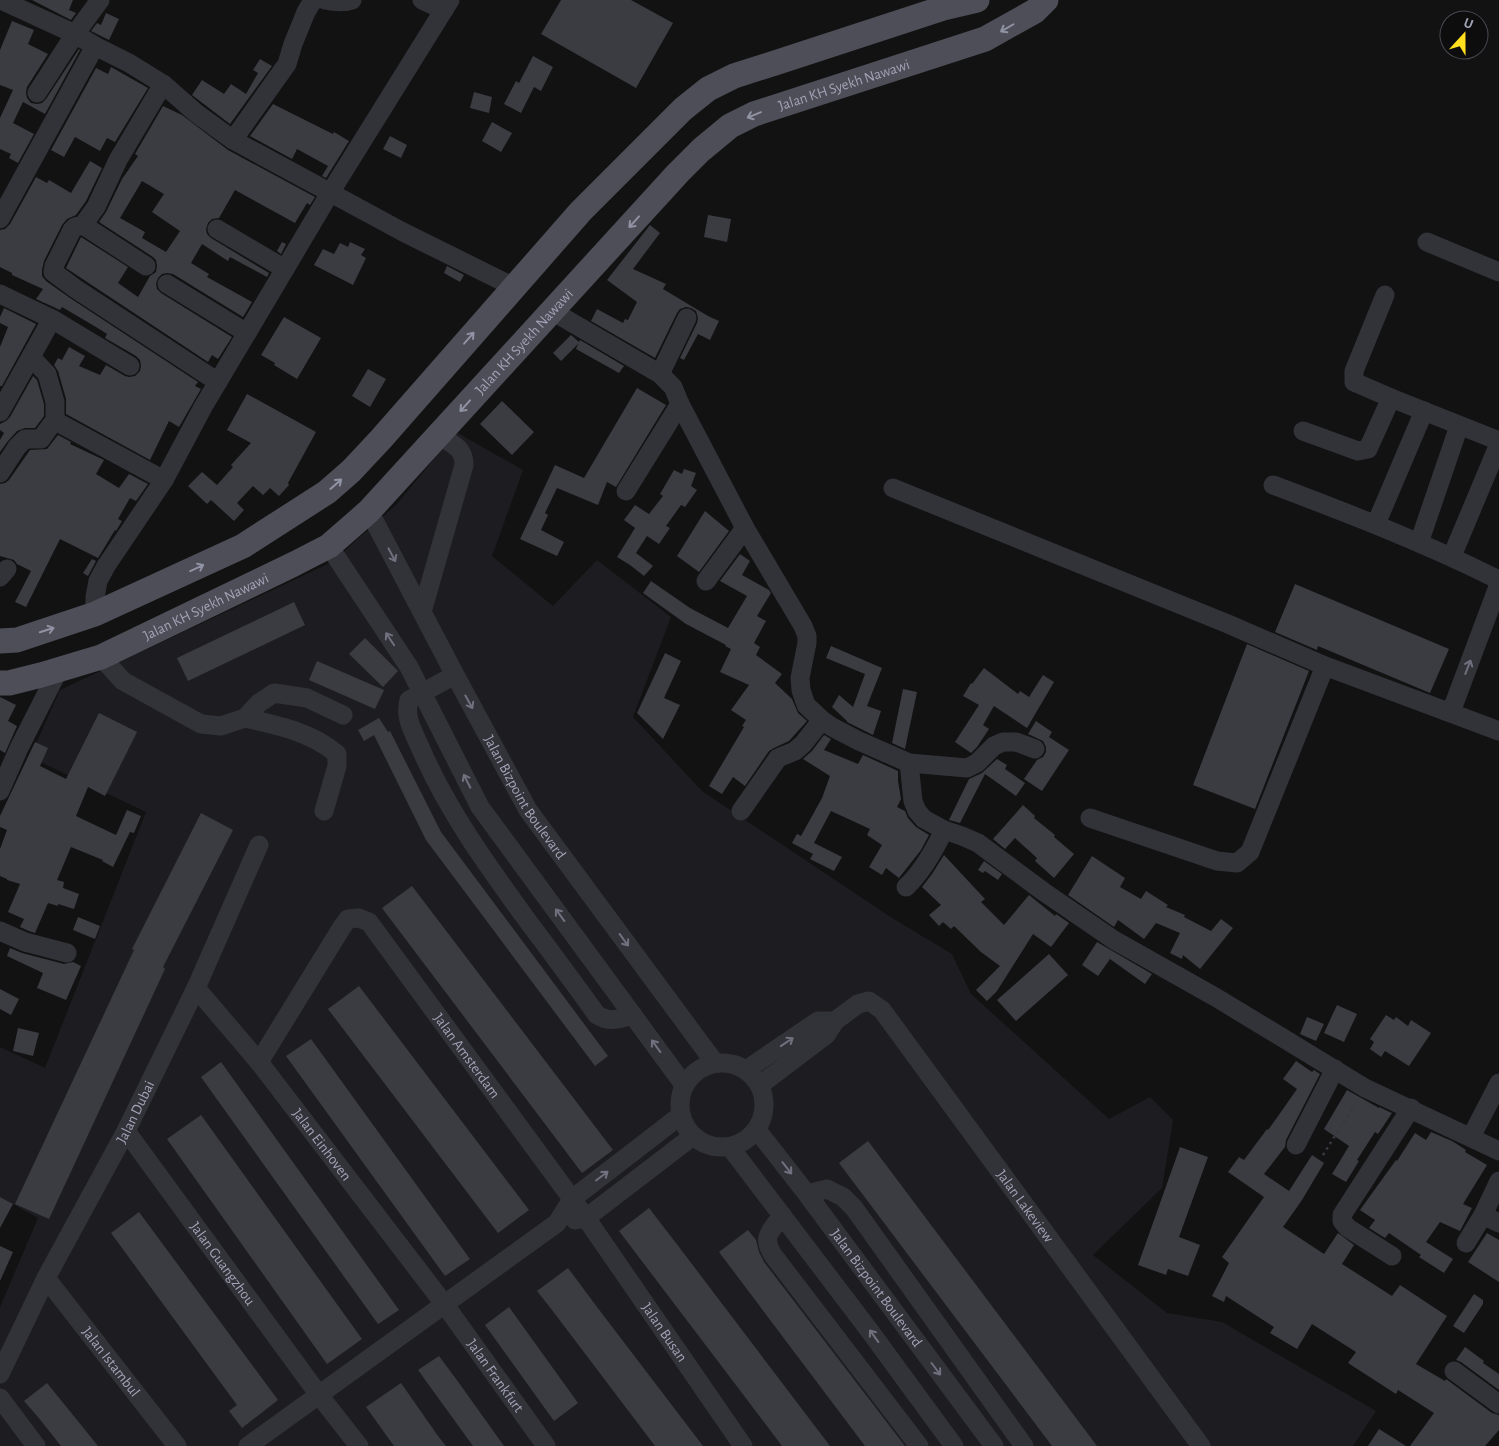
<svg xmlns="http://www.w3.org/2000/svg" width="1499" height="1446" viewBox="0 0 1499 1446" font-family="'Alegreya Sans',sans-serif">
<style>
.built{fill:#1d1d21}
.building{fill:#3b3b42;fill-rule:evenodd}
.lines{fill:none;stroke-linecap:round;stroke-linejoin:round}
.path{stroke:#383940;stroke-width:2.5;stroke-dasharray:2.5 4;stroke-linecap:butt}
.minor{stroke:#323239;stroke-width:19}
.major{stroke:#4e4e58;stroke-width:25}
.oneway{stroke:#9093a3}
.oneway2{stroke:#6f717e}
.labels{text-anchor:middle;stroke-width:4;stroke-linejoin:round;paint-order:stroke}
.street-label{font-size:15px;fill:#a1a4b6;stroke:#0d0d0e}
</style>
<rect width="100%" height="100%" fill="#121213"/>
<path class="built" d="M456,432L523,470L492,556L553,606L597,560L671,617L633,717L702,791L889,916L952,954L971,994L1109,1119L1150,1097L1173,1120L1162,1188L1093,1255L1167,1313L1222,1322L1376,1411L1353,1446H0V1307L38,1218L0,1197V1047L45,1068L146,812L30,757L60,690L332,562L397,504Z"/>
<path class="building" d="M32,0H73L69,10L76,13L71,20Z
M561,0H631L673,23L636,88L541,34Z
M106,13L119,19L109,40L91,31L97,23L101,25Z
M12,21L34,30L28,44L48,54L27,87L26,93L27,98L31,103L37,104L42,103L46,99L79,49L80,50L45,114L23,102L13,123L34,134L18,163L9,158L11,154L0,149V118L13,90L0,85V50Z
M533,56L553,67L541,91L534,87L521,113L504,104L516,81L519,83Z
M260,59L272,66L230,124L192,95L202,80L224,94L231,84L246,94L258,73L253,70Z
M111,67L148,88L115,142L107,138L100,151L75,137L64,157L51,150L96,68L108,74Z
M474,92L492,97L489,113L470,108Z
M273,104L333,134L334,132L349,141L326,178L322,176L328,166L297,149L292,159L250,136Z
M163,106L182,115L228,150L315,197L310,205L307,203L295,223L235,190L219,218L212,219L208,223L206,229L207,234L211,238L269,273L267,277L230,257L228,261L202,244L191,263L209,274L207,277L252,302L243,317L173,274L167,273L162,274L158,278L156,284L157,289L161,293L232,337L218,359L212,355L208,362L66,268L81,237L128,267L118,283L138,297L150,276L156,272L157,266L156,260L153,257L99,222L106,212L122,179L138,156L135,154ZM142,181L164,194L152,212L180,231L166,252L142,238L145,232L120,218Z
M492,122L512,133L501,152L482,141Z
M390,136L407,145L401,158L383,149Z
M90,161L102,168L86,201L76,215L67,219L62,225L44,261L42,270V276L46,281L70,298L198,382L195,386L201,389L179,427L169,421L150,460L66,414V399L58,371L54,365L58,358L62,360L69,347L85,356L79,366L100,375L106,365L125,376L129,377L135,376L140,371L141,366L140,360L136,356L105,338L107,334L96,327L62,307L60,310L36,299L43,289L12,275V273L0,267V230L5,229L10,224L36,177L47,183L49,180L71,193Z
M708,215L731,219L727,242L704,237Z
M650,225L660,233L633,269L666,284L663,289L708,316L719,321L710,340L698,334L684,360L680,358L697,323L698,318L696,311L691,308L686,307L680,309L677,313L655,358L591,321L597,309L623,323L625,319L628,320L637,302L607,280Z
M282,242L286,244L281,254L277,251Z
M350,242L365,249L361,255L366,258L353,285L314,265L323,249L334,254L340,243L348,247Z
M447,266L464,275L460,282L444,273Z
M4,308L36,324L2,386H0V347L8,327L0,323V317Z
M284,317L321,338L297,379L274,365L275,363L261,355Z
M571,335L579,342L580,340L624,366L619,373L576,349L578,344L561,361L553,353Z
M368,369L386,379L370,407L352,396Z
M33,376L37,380L44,404V416L35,428H25L17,431L8,441L0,452V440L4,433L0,430V424L6,421L10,417Z
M637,388L666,405L616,487L607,482L598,505L557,488L545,513L548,515L541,530L564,542L557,556L520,539L555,465L584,478Z
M247,394L316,432L288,483L289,485L279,496L270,488L263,495L253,486L237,503L244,510L234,521L211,500L207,504L188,486L202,472L217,485L233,467L231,465L251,443L227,430Z
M502,401L534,432L512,455L480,424Z
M58,435L71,442L70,444L104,460L96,474L119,488L129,474L148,484L136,501L130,498L118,519L122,521L116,531L115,530L98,558L60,539L26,607L15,602L31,571L17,564L14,560L0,556V484L5,483L9,480L30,450L47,449Z
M684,469L696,473L691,486L697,490L685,507L681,505L666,526L670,528L659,544L647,536L636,553L653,566L644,576L630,565L617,557L635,528L624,520L635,505L649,514L663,496L660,494L674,470L682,474Z
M705,511L729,531L699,572L677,556Z
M740,554L750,561L742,575L769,590L771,593L757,616L766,621L754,643L760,647L756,655L782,674L775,683L792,699L798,713L807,721L789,741L774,748L769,751L745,786L733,777L722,794L709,786L744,727L742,726L746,720L731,710L749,685L720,672L731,649L725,646L726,645L686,624L643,593L651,581L690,608L728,628L747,596L720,581Z
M92,559L96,561L88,576L83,573Z
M1295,584L1449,649L1430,693L1318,646L1317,650L1275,632Z
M294,602L305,625L188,681L177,658Z
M365,638L398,671L383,687L349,654Z
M1247,644L1309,671L1255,809L1193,785Z
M831,646L882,668L867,706L881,711L873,735L847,722V721L832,707L839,695L853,707L865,674L826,658Z
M665,653L681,661L664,698L680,705L663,739L637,713Z
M317,661L384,690L375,709L309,680Z
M984,668L1018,694L1020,691L1029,697L1043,675L1054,682L1027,728L994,706L983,725L989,729L977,747L971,753L955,742L979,705L963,696L971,683L972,684Z
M903,689L917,692L905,749L892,743Z
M0,697L16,705L8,721L17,726L5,753L0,750Z
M99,713L137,732L105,796L88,787L76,816L116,835L127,810L141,816L134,833L130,832L113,867L102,861L103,860L71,847L57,880L64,882L63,888L79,894L74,909L58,904V906L48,903L35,933L29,931L20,927L24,919L8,912L20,884L7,880V879L0,876V849L7,830L0,827V816L35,742L48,748L40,766L66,779Z
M379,718L388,732L390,731L441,832L608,1056L595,1066L426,840L374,735L364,741L358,730Z
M1036,721L1052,732L1049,737L1069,750L1042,791L1024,779L1037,760L1043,757L1046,752V747L1043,741L1028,734Z
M824,735L831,739L824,750L858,764L863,755L898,771V781L901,799L897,807L905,811L908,818L916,827L929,835L921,850L899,878L886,868L882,875L869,867L882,845L867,835L870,829L831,811L814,843L842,857L834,871L810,859L813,854L792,843L797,834L801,836L822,798L830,776L803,759L812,751Z
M997,759L1007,765L1005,769L1025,783L1016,796L985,774L960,823L949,820L969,779L982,773Z
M1023,805L1035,816L1034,818L1055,835L1054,837L1074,854L1054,878L1035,861L1037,858L1015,838L1005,849L993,839Z
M201,813L233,830L163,967L165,969L49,1219L15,1204L134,950L132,949Z
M944,855L985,899L981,902L1004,925L1029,895L1055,916L1056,914L1069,923L1051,947L1033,934L997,991L987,1001L976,990L1000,966L981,952L954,926L951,929L943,922L939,926L929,915L941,905L922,887L932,874Z
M1092,856L1125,878L1120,887L1141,899L1146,891L1168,905L1166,907L1185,915L1184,917L1211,931L1221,919L1233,928L1200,969L1183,955L1182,959L1170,953L1180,933L1156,923L1144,939L1118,920L1114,927L1068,895Z
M984,861L1002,874L998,880L985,871L983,873L978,870Z
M412,886L613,1150L582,1173L382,908Z
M78,917L100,926L95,939L73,930Z
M1097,942L1152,974L1145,984L1110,959L1098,976L1082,965Z
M10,948L22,953L64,964L73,962L81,966L66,1000L37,988L43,973L7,956Z
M1049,954L1068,975L1016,1021L997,1000Z
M359,986L529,1210L498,1233L328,1009Z
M0,989L19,999L11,1015L0,1009Z
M1337,1005L1357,1014L1344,1042L1324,1033Z
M1386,1015L1394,1020L1396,1017L1408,1026L1411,1020L1431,1033L1409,1066L1385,1051L1381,1057L1370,1049L1374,1042L1370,1039Z
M1307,1017L1324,1024L1316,1041L1300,1034Z
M18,1028L39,1033L33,1056L13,1051Z
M311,1039L470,1259L445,1276L286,1056Z
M1296,1061L1312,1072L1314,1070L1320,1074L1286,1140L1285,1147L1264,1174L1289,1191L1312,1155L1324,1163L1302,1200L1283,1227L1324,1254L1338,1233L1354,1245L1342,1264L1392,1296L1400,1285L1447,1316L1416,1364L1445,1381L1446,1379L1492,1413L1499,1415V1430L1485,1446H1410L1434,1413L1398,1390L1396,1394L1348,1363L1356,1352L1312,1324L1297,1349L1270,1333L1274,1327L1226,1296L1224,1302L1212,1296L1229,1263L1222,1257L1264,1197L1228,1172L1239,1157L1244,1160L1267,1129L1268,1130L1276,1119L1297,1089L1283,1079Z
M221,1062L399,1310L378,1324L201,1077Z
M1347,1090L1379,1108V1107L1392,1113L1378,1134L1375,1132L1357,1160L1359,1161L1346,1182L1332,1174L1349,1146L1324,1129Z
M201,1115L362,1339L327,1364L167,1139Z
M1431,1132L1452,1141L1466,1150L1465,1152L1487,1165L1463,1204L1472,1208L1460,1231L1440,1222L1426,1242L1453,1259L1444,1273L1419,1257L1421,1255L1389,1233L1385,1238L1369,1228L1375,1220L1360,1210L1396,1160L1397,1161L1415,1133L1426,1140Z
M868,1141L1097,1446H1052L839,1163Z
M1180,1147L1208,1157L1179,1237L1200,1245L1188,1276L1168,1269L1166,1275L1138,1265Z
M0,1197L13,1204L0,1228Z
M649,1208L679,1247L830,1446H782L742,1393L619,1231Z
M139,1212L278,1400L242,1428L229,1411L237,1405L111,1233Z
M748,1230L756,1240L759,1252L764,1262L905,1446H865L719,1252Z
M1487,1233L1499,1240V1282L1468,1262Z
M0,1246L13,1252L0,1281Z
M568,1268L597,1307L703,1446H655L552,1310L537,1291Z
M1474,1294L1483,1300V1304L1464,1333L1453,1326Z
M509,1307L578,1403L554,1421L485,1325Z
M1465,1347L1484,1361L1483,1363L1499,1374V1390L1461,1362L1456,1360Z
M439,1356L459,1383L504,1446H473L418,1370Z
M47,1383L60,1399L98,1446H61L38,1417L24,1401Z
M401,1383L438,1436L446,1446H394L366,1407Z
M1379,1429L1406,1446H1368Z"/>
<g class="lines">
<path class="path" d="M1323,1155L1356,1102"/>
<g class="minor">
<path d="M1,0L75,34L95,46L129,63L163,84L196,113L233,140L403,232L514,287"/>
<path d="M325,0C334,2 344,3 352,0"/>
<path d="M422,0L444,10"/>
<path d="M163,84L118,160L96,207L83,225L75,227L72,230L54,266L53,272L76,289L218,382"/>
<path d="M37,93L75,34L100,0"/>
<path d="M233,140L287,64L293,44L306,12L312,2L315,0"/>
<path d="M0,219L95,46"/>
<path d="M83,225L146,266"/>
<path d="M217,229L285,269"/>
<path d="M1427,242L1499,272"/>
<path d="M167,284L247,333"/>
<path d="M0,294L52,319L130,366"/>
<path d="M1385,295L1354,371V382L1391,398L1499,441"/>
<path d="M552,311L660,374L673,387L680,404L745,528L803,626L807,636V643L800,678L801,690L806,705L822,720L832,727L859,741L909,763L967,768L977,763L994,746L1003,742H1016L1035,749"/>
<path d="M31,357L47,374L55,402V422"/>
<path d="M660,374L687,318"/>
<path d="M0,412L52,319"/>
<path d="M1303,431L1358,451L1368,449L1391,398"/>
<path d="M0,473L17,447L25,439H41L51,425L55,422L59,423L164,480"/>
<path d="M1273,485C1350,514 1425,543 1499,580"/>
<path d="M893,488L1228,624L1325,666L1499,731"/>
<path d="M626,491L680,404"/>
<path id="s1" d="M369,511L455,675L528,810L715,1063"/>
<path d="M1376,524L1424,411"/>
<path d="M1419,543L1459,426"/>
<path d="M329,546L409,667L480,807L684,1085"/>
<path d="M1452,556L1499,444"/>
<path d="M0,577L7,569"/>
<path d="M706,581L745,528"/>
<path d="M422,612L464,465C464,447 452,444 438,435"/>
<path d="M95,614V597L98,581L106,566L164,480L203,407L330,193L450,0"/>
<path d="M101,657L123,681L201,724L221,726L245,718L259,703L274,693L307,698L343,715"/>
<path d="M455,675L409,700C404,717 413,731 420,747C447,810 487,865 527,920C551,952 574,983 597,1015C611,1023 618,1019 633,1015"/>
<path d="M1451,712L1499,584"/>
<path d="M245,718C277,725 311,732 337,754V766L324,811"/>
<path d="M909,763L913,801L917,811L924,819L944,830L962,836L978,843L1044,892L1114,940L1217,998L1365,1088L1499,1151"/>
<path d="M0,791L19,748L59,669"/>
<path d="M741,811L778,758L795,751L803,744L822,720"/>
<path d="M1090,818L1217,861L1237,863L1250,852L1325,666"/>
<path d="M906,887C923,871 934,851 944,830"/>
<path d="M0,931L25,942L67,953"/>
<path id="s2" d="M196,988L259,1062L445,1305L546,1446"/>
<path id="s3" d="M259,1062L342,927L348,919L359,918L369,922L586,1218L743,1446"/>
<circle cx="722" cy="1105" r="42"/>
<path d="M746,1070L818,1021H835"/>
<path id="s4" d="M760,1085L826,1035L835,1021L858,1004L869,1001L882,1010L1201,1446"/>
<path id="s5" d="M757,1130L807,1194L994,1446"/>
<path id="s6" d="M126,1131L319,1395L359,1446"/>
<path d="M1471,1137L1499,1083"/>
<path d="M1296,1145L1335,1069"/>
<path d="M730,1147L869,1330L954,1446"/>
<path d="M1499,1181L1483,1215L1499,1223"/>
<path d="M807,1194L827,1189L843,1197L854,1208L1024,1446"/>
<path d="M782,1215C771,1232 761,1236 773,1255L919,1446"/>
<path d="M575,1220L586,1218L693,1136"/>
<path d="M1466,1243L1483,1215"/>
<path d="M1392,1256L1348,1228L1342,1221V1215L1411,1108"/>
<path id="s7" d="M46,1278L177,1446"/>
<path d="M1454,1371L1499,1404"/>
<path id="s8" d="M0,1374L46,1278L126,1131L196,988L259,845"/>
<path d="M0,1398L36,1446"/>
<path d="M248,1446L557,1223L572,1199L681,1115"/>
</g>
<g class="major">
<path d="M0,641L17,640L95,614L243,546L327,492L351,471L381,439L581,211L683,109L708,89L734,76L778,62L943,8L977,0"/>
<path id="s9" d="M0,683H9L41,675L101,657L294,564L329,546L369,511L678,173L701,150L730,126L754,114L985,39L1035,11L1046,0"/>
</g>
</g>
<defs><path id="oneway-shaft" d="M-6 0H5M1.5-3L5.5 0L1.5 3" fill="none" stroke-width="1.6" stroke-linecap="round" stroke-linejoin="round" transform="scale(1.25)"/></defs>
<g class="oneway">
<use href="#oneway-shaft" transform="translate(1007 28) rotate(150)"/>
<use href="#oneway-shaft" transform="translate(754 115) rotate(158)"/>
<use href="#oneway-shaft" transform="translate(634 222) rotate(132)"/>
<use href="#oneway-shaft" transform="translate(469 338) rotate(-49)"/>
<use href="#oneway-shaft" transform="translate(465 406) rotate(132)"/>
<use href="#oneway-shaft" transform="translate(336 484) rotate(-41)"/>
<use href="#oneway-shaft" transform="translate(197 568) rotate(-25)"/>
<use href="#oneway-shaft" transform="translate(47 630) rotate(-18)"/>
</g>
<g class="oneway2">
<use href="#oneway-shaft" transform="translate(392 555) rotate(62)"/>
<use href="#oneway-shaft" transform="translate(390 639) rotate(-124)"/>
<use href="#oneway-shaft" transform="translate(1468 667) rotate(-69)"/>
<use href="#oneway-shaft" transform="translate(469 702) rotate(61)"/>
<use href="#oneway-shaft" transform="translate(467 781) rotate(-117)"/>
<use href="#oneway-shaft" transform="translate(560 915) rotate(-126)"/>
<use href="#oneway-shaft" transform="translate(624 940) rotate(54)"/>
<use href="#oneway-shaft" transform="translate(787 1042) rotate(-34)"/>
<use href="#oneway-shaft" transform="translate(656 1046) rotate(-126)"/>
<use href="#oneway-shaft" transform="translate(787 1168) rotate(52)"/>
<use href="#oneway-shaft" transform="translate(602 1176) rotate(-37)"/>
<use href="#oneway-shaft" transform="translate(874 1336) rotate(-126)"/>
<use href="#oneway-shaft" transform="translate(936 1369) rotate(53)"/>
</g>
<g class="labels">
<g class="street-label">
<text dy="5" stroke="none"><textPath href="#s9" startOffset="1061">Jalan KH Syekh Nawawi</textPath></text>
<text dy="5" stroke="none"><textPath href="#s9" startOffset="641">Jalan KH Syekh Nawawi</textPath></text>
<text dy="5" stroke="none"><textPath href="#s9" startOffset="221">Jalan KH Syekh Nawawi</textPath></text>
<text dy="5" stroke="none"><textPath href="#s1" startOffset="326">Jalan Bizpoint Boulevard</textPath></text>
<text dy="5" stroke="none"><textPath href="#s3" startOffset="356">Jalan Amsterdam</textPath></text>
<text dy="5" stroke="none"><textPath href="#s8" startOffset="295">Jalan Dubai</textPath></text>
<text dy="5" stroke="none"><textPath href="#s2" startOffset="201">Jalan Einhoven</textPath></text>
<text dy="5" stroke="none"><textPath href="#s4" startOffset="398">Jalan Lakeview</textPath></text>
<text dy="5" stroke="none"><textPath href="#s6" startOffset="164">Jalan Guangzhou</textPath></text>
<text dy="5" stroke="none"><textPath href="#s5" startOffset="198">Jalan Bizpoint Boulevard</textPath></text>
<text dy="5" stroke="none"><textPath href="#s3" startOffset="696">Jalan Busan</textPath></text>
<text dy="5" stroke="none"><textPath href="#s7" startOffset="106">Jalan Istambul</textPath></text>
<text dy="5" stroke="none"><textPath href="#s2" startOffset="490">Jalan Frankfurt</textPath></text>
</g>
</g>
<g transform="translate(1464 35) rotate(21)"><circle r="24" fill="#0d0d0e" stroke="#484951"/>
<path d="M0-4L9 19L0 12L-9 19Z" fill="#ffdf1e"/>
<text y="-8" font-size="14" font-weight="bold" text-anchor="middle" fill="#a1a4b6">U</text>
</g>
</svg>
